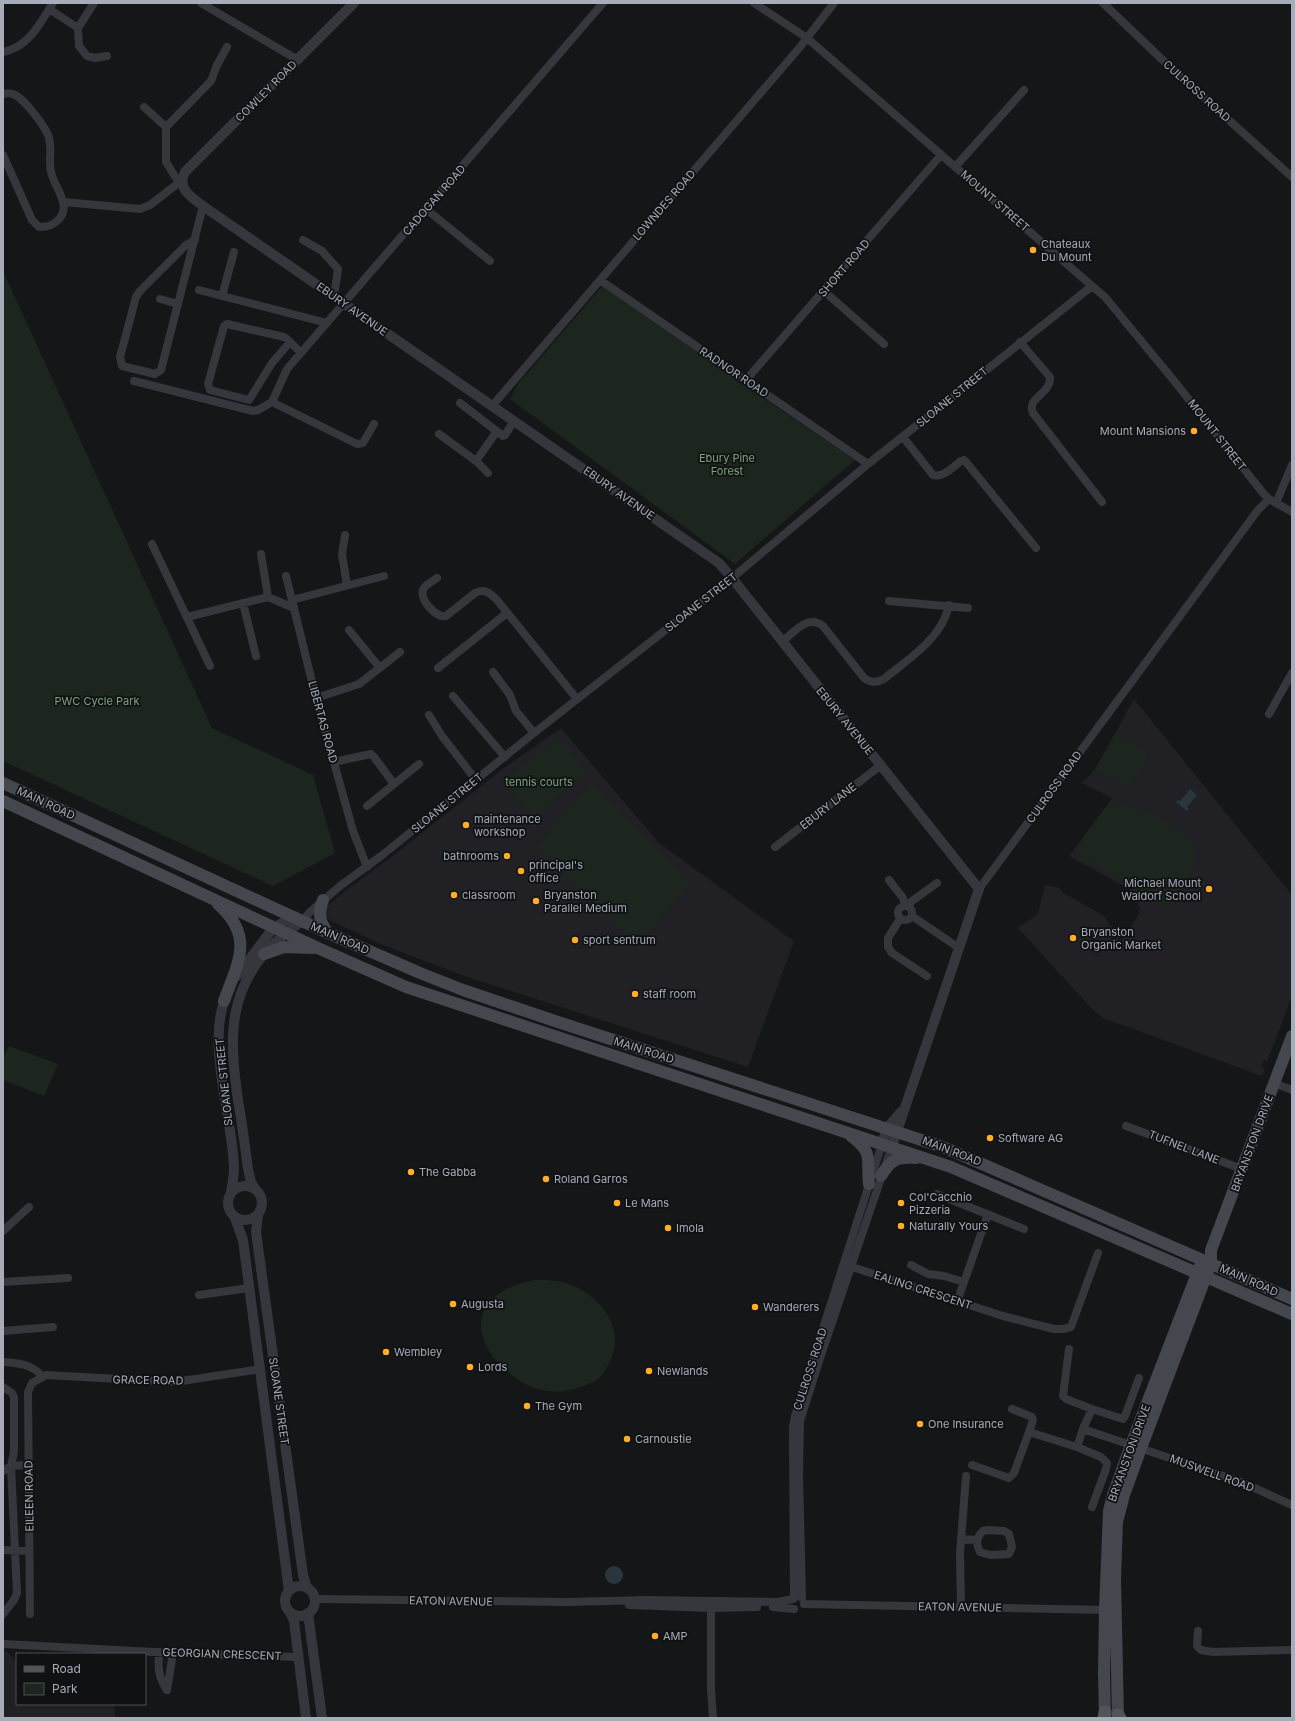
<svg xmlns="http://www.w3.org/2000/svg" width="1295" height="1721" viewBox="0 0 1295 1721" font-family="Inter,sans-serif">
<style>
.built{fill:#212125}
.green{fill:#1d261e}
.water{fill:#2b353d}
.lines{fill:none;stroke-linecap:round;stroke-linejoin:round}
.minor{stroke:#36373d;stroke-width:8}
.tertiary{stroke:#36373d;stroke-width:10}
.secondary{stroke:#44474d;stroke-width:12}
.primary{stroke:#52545c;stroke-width:13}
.poi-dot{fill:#feaf27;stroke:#101113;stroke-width:1.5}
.labels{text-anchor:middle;stroke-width:3.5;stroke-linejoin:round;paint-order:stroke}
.street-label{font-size:11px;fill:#a6adb9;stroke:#101113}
.poi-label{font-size:11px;fill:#a6adb9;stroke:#101113;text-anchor:start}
.park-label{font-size:11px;fill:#7ca57d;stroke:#101113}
</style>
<rect width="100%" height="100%" fill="#151618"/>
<path class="built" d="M1134,699L1292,895V996L1267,1062L1264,1060L1261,1066L1265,1068L1262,1076L1103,1018L1092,1009L1018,928L1038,914L1045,885L1060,888L1062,892L1104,916L1117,935L1120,942L1138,916L1140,909L1136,900L1140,895L1069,856L1112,798L1082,783L1094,771Z
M561,728L659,843L794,941L748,1067L464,976L378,943L331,921L324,915L325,908L340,895L394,855L504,768Z
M3,1651L7,1652L17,1662V1704H114L115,1718H3Z"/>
<path class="green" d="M3,271L212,728L313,775L335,853L273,886L3,761Z
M606,282L744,385L855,460L735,564L510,399L517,385Z
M1115,735L1149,754L1130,787L1096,769Z
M559,738L587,772L533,817L503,781Z
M592,784L691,882L638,945L536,846Z
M1111,803C1118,804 1125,805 1132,807C1150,812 1187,831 1195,848C1196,851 1196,857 1196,860C1195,866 1175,903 1171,905C1167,907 1163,906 1159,905L1081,856L1079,852L1081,842L1108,804Z
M9,1046L58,1064L44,1096L3,1080V1058Z
M535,1280C547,1280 560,1280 571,1285C601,1296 626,1329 610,1361C606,1370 601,1380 591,1383C576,1389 563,1393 547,1391C515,1388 465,1342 486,1307C496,1291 517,1283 535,1280Z"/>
<path class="water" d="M1190,789L1197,795L1187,807L1189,809L1187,811L1176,802L1178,800L1180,801Z
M605 1575a9 9 0 1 1 18 0a9 9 0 1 1-18 0Z"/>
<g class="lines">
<path class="minor" d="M201,3L298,60
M754,3L807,38L1092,286L1105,297L1175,382L1263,493L1269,499L1292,512
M1103,3L1170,67L1292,177
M49,9L78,28L79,46L87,56L95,58L107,56
M78,28L94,3
M3,52C29,47 40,23 53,3
M3,94C7,93 11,93 15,95C24,99 44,125 48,135C53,147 48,160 51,172C54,187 73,206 58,220C53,226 46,227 39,227L32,220L3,155
M144,107L166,127
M955,167L1024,90
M179,183L166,162V127L211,81L217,65L227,47
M64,202L140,209L150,205L181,181
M426,209L490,261
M195,240L186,245L140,291L136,297L120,357L122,366L155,374L161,370L203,206
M303,240L322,251L338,269L334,296
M234,252L222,296L327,323
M600,280L868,464
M199,290L222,296
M824,291L884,344
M160,299L178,304
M290,342L272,363L249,400L210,390L208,384L224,326L227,324L284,337L286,338L301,353
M1020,342L1050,377C1051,395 1026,397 1033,413L1102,502
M746,380L941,155
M134,381L253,411L258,410L272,402
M272,402L287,369L603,3
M272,402L357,444L363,443L374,424
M460,403L503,436L505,435L514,421
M492,406L800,47L834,3
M439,434L476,461L488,473
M903,437L933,475C943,478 953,467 961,461L964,460L966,462L1036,548
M476,461L497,431
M1276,503L1292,465
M345,535L342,555L347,585
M152,544L210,666
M261,554L268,597
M286,576L316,698L353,831L367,867
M437,578C433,581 424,585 423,590C420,600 436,618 446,616L475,593C484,588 490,593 497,600L577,699
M292,600L384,576
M889,601L968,608
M243,603L256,656
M187,617L268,597L294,608
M349,630L380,668
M782,642C794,632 808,614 823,626L864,678C871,683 876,683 884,679C908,659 942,639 949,605
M438,668L507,613
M493,672L510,695L516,711L534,733
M453,696L505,757
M316,698L359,684L400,652
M1269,714L1292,673
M429,715L442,736L476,780
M334,762L371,754L374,757L394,784
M367,806L419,764
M775,847L881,765
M889,880L903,898L905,905
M979,889L1258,510L1269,499
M898 913a7 7 0 1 1 14 0a7 7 0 1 1-14 0Z
M908,906L912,901L937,883
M912,916L959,948
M900,919L888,938V947L892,953L927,976
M303,920L310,912L340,886L381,856L534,733L732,578L868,464L1092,286
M1274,1083L1292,1090
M1126,1126L1242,1169
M937,1194L1024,1229
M3,1231L29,1207
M846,1265L1003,1316L1054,1329H1063L1071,1327L1098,1253
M911,1265L928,1274L944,1276L964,1282
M3,1282L68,1278
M199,1295L249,1288
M957,1302L988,1214
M3,1331L53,1327
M1069,1349L1063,1396L1066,1399L1092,1409L1083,1429
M3,1362C19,1363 32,1364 43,1377
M3,1387L12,1393L14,1397V1452L11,1466L17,1593L14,1600L3,1614
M1012,1409L1032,1417L1033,1420L1029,1432
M1092,1409L1123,1419L1125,1416L1139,1378
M1077,1447L1101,1457L1107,1463L1106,1469L1092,1507
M972,1465L1009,1478L1014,1473L1029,1432L1077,1447L1083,1429L1241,1482L1292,1505
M3,1471L11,1466L28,1465
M988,1530L1004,1531L1009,1534L1012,1547L1009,1554L990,1555L980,1552C976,1545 976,1537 983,1531Z
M961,1539L977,1540
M3,1550L29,1551
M794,1598L793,1427L795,1416L882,1144
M802,1598L799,1475L800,1421L821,1355L892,1146
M315,1599L566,1602L647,1600L778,1602L793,1599
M711,1604V1689L713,1718
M804,1604L1110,1610
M629,1605L711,1608L757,1607
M773,1607L794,1609
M961,1607L960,1553L966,1476
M30,1614L28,1392L32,1383L46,1375L175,1382L261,1369
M1198,1631L1197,1646L1201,1650L1213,1652L1292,1650
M3,1644L173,1653L298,1657
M159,1652C158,1667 158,1677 167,1690
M167,1690L173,1653"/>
<path class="tertiary" d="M354,3L185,172C176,188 191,197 203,206L719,563L732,578L979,889L892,1146
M237,976L267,936L275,927L294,916
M227,995C205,1038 233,1120 234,1168C234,1176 232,1185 231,1193
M882,1144L887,1128L901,1112
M228 1203a17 17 0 1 1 34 0a17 17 0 1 1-34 0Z
M255,1189L251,1182L248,1169C245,1146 242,1123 238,1100C231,1049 226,1003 260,959C272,943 288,932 303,920
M258,1215L256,1232L303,1575L307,1588
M235,1218L243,1240L289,1591
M285 1601a15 15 0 1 1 30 0a15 15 0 1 1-30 0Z
M290,1612L294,1621L306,1718
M308,1613L322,1718"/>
<path class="secondary" d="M3,783L328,933L420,973L463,990L555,1021L943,1147L1292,1299
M3,801L320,949L406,987L951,1167L1292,1314
M323,900C318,913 319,921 328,933
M218,904C255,937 238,962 224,1001
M264,954L284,947L313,948
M851,1136C875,1154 866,1159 869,1184
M881,1176C891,1159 897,1157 916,1158
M1105,1718L1104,1673L1105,1610L1109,1511L1113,1495L1131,1445L1200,1266
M1118,1718L1115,1578L1117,1522L1124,1495L1141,1448L1211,1263V1250L1292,1036"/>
<path class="primary" d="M1118,1715L1120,1718
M1104,1718L1105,1712"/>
</g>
<g class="poi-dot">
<circle cx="1033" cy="250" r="4"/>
<circle cx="1194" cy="431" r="4"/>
<circle cx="466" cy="825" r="4"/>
<circle cx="507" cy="856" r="4"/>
<circle cx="521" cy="871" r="4"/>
<circle cx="1209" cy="889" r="4"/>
<circle cx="454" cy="895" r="4"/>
<circle cx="536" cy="901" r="4"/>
<circle cx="1073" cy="938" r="4"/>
<circle cx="575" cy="940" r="4"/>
<circle cx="635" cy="994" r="4"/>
<circle cx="990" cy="1138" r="4"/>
<circle cx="411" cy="1172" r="4"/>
<circle cx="546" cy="1179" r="4"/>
<circle cx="617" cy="1203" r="4"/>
<circle cx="901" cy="1203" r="4"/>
<circle cx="901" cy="1226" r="4"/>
<circle cx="668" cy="1228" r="4"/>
<circle cx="453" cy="1304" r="4"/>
<circle cx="755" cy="1307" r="4"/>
<circle cx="386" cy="1352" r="4"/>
<circle cx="470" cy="1367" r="4"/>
<circle cx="649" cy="1371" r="4"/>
<circle cx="527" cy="1406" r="4"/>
<circle cx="920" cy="1424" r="4"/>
<circle cx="627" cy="1439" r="4"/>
<circle cx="655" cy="1636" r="4"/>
</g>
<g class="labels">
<g class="street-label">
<text transform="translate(266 91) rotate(-45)" y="4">COWLEY ROAD</text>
<text transform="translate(1197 91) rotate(42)" y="4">CULROSS ROAD</text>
<text transform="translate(434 200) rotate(-49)" y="4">CADOGAN ROAD</text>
<text transform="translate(995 201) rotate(41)" y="4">MOUNT STREET</text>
<text transform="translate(664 205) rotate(-49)" y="4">LOWNDES ROAD</text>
<text transform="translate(844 268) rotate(-49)" y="4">SHORT ROAD</text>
<text transform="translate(352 309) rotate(35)" y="4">EBURY AVENUE</text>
<text transform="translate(734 372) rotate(34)" y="4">RADNOR ROAD</text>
<text transform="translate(952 397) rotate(-39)" y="4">SLOANE STREET</text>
<text transform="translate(1217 435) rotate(52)" y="4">MOUNT STREET</text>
<text transform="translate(619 493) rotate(35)" y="4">EBURY AVENUE</text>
<text transform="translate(701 602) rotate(-38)" y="4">SLOANE STREET</text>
<text transform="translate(845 721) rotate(51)" y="4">EBURY AVENUE</text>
<text transform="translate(323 722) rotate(75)" y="4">LIBERTAS ROAD</text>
<text transform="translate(1054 787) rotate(-54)" y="4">CULROSS ROAD</text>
<text transform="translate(46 803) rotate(25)" y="4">MAIN ROAD</text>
<text transform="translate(447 803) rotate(-39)" y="4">SLOANE STREET</text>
<text transform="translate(828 806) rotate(-38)" y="4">EBURY LANE</text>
<text transform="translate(340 938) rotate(24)" y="4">MAIN ROAD</text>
<text transform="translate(644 1050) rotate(18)" y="4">MAIN ROAD</text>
<text transform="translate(224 1082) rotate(-96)" y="4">SLOANE STREET</text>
<text transform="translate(1252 1143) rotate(-70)" y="4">BRYANSTON DRIVE</text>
<text transform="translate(1184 1147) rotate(21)" y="4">TUFNEL LANE</text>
<text transform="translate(952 1151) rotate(21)" y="4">MAIN ROAD</text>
<text transform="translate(1249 1280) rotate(24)" y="4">MAIN ROAD</text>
<text transform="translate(923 1290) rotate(18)" y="4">EALING CRESCENT</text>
<text transform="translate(810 1369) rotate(-72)" y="4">CULROSS ROAD</text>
<text transform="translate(148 1380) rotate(1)" y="4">GRACE ROAD</text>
<text transform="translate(279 1401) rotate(82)" y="4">SLOANE STREET</text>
<text transform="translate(1129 1453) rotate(-70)" y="4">BRYANSTON DRIVE</text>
<text transform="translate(1212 1473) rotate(20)" y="4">MUSWELL ROAD</text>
<text transform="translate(29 1496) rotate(-91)" y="4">EILEEN ROAD</text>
<text transform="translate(451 1601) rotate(1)" y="4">EATON AVENUE</text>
<text transform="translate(960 1607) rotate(1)" y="4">EATON AVENUE</text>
<text transform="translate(222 1654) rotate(2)" y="4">GEORGIAN CRESCENT</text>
</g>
<g class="poi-label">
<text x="1041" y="248">Chateaux<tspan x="1041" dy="13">Du Mount</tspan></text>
<text x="1186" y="435" text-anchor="end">Mount Mansions</text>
<text x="474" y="823">maintenance<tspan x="474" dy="13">workshop</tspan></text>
<text x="499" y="860" text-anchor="end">bathrooms</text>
<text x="529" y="869">principal's<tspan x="529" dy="13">office</tspan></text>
<text x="1201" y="887" text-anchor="end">Michael Mount<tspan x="1201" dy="13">Waldorf School</tspan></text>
<text x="462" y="899">classroom</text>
<text x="544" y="899">Bryanston<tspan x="544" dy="13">Parallel Medium</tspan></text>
<text x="1081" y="936">Bryanston<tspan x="1081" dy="13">Organic Market</tspan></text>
<text x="583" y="944">sport sentrum</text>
<text x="643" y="998">staff room</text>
<text x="998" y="1142">Software AG</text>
<text x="419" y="1176">The Gabba</text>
<text x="554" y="1183">Roland Garros</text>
<text x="909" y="1201">Col'Cacchio<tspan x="909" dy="13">Pizzeria</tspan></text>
<text x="625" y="1207">Le Mans</text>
<text x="909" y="1230">Naturally Yours</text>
<text x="676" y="1232">Imola</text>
<text x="461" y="1308">Augusta</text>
<text x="763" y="1311">Wanderers</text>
<text x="394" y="1356">Wembley</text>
<text x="478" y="1371">Lords</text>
<text x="657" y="1375">Newlands</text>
<text x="535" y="1410">The Gym</text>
<text x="928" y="1428">One Insurance</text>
<text x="635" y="1443">Carnoustie</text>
<text x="663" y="1640">AMP</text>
</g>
<g class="park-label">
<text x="727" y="462">Ebury Pine<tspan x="727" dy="13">Forest</tspan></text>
<text x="97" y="705">PWC Cycle Park</text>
<text x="539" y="786">tennis courts</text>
</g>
</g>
<rect width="1295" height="1721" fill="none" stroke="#a6adb9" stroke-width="8"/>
<rect x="16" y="1653" width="130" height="52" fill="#101113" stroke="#4c4f55"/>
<rect x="24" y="1666" width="20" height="6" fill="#52545c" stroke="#4c4f55"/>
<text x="52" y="1673" font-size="12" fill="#a6adb9">Road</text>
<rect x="24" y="1683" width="20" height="12" fill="#1d261e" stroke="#4c4f55"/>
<text x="52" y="1693" font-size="12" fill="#a6adb9">Park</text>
</svg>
